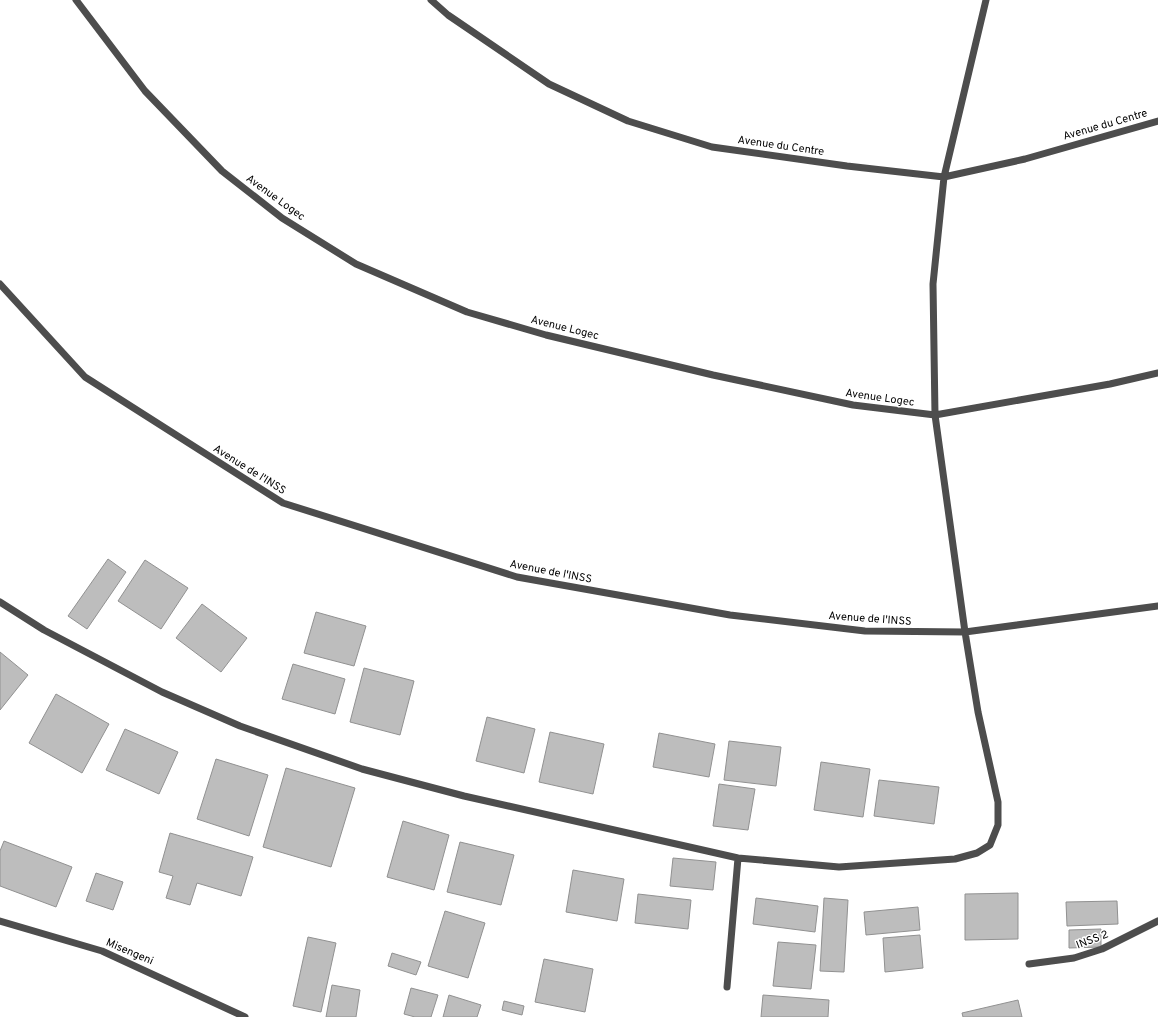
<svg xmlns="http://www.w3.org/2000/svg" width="1158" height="1017" viewBox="0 0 1158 1017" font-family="Overpass,sans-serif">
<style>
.building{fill:#bdbdbd;stroke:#919191}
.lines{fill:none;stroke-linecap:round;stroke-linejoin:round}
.minor{stroke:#4d4d4d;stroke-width:7}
.labels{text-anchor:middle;stroke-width:3;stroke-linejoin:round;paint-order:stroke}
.street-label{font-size:11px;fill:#000;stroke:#fff}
</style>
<rect width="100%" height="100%" fill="#fff"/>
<path class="building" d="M108,559L126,572L87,629L68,616Z
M145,560L188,588L161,629L118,601Z
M202,604L247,638L221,672L176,638Z
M316,612L366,626L354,666L304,653Z
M0,652L28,675L0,710Z
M293,664L345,679L335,714L282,699Z
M364,668L414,681L400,735L350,722Z
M56,694L109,724L82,773L29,743Z
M487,717L535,729L524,773L476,761Z
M125,729L178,752L159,794L106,770Z
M550,732L604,744L593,794L539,782Z
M659,733L715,744L709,777L653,767Z
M729,741L781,747L776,786L724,780Z
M216,759L268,775L249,836L197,819Z
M821,762L870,769L863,817L814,810Z
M286,768L355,788L331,867L263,847Z
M879,780L939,787L934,824L874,816Z
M719,784L755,789L748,830L713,826Z
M403,821L449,835L434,890L387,877Z
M170,833L253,857L241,896L197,883L190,905L166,898L173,876L159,872Z
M4,841L72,867L56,907L0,886V851Z
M460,842L514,855L501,905L447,892Z
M673,858L716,862L713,890L670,886Z
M573,870L624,879L617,921L566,912Z
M96,873L123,882L113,910L86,901Z
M1018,893V939L965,940V894Z
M638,894L691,900L688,929L635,923Z
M756,898L818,906L815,932L753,924Z
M824,898L848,900L844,972L820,971Z
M1117,901L1118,924L1067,926L1066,902Z
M918,907L920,930L866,935L864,912Z
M445,911L485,923L468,978L428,966Z
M1101,929V947L1069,948V930Z
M920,935L923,968L885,972L883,938Z
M308,937L336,943L321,1012L293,1006Z
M778,942L816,945L811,989L773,986Z
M392,953L421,962L416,975L388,966Z
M544,959L593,969L585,1012L535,1002Z
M332,985L360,990L356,1017H326Z
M411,988L438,995L431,1017H415L404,1014Z
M449,995L481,1005L477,1017H443Z
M763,995L829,1000L828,1017H761Z
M1018,1000L1022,1017H963L962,1013Z
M504,1001L524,1006L522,1015L502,1010Z"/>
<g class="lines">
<path class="minor" d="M76,0L145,91L222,171L282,218L356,264L467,312L546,335L713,375L853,405L935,415L1110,384L1158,373
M431,0L448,15L549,84L628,121L712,147L847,166L944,177L1025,159L1158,121
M0,284L85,377L283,503L517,577L730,615L865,631L965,632L1158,606
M0,602L44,630L162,692L240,726L362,769L464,796L738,858L839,867L955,859L977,853L990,845L998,825V802L978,712L965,632L935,415L933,284L944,177L986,0
M0,921L102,951L245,1017
M1029,964L1074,958L1102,949L1158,921
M727,987L738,858"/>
</g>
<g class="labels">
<g class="street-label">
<text transform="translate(1105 124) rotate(-16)" y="4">Avenue du Centre</text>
<text transform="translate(781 145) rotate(8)" y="4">Avenue du Centre</text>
<text transform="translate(276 197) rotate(36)" y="4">Avenue Logec</text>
<text transform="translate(565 327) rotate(14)" y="4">Avenue Logec</text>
<text transform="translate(880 397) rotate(8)" y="4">Avenue Logec</text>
<text transform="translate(250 469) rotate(32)" y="4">Avenue de l'INSS</text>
<text transform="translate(551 571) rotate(11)" y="4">Avenue de l'INSS</text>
<text transform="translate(870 618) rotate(4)" y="4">Avenue de l'INSS</text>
<text transform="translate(1092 939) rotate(-21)" y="4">INSS 2</text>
<text transform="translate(130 951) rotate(23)" y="4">Misengeni</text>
</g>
</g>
</svg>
